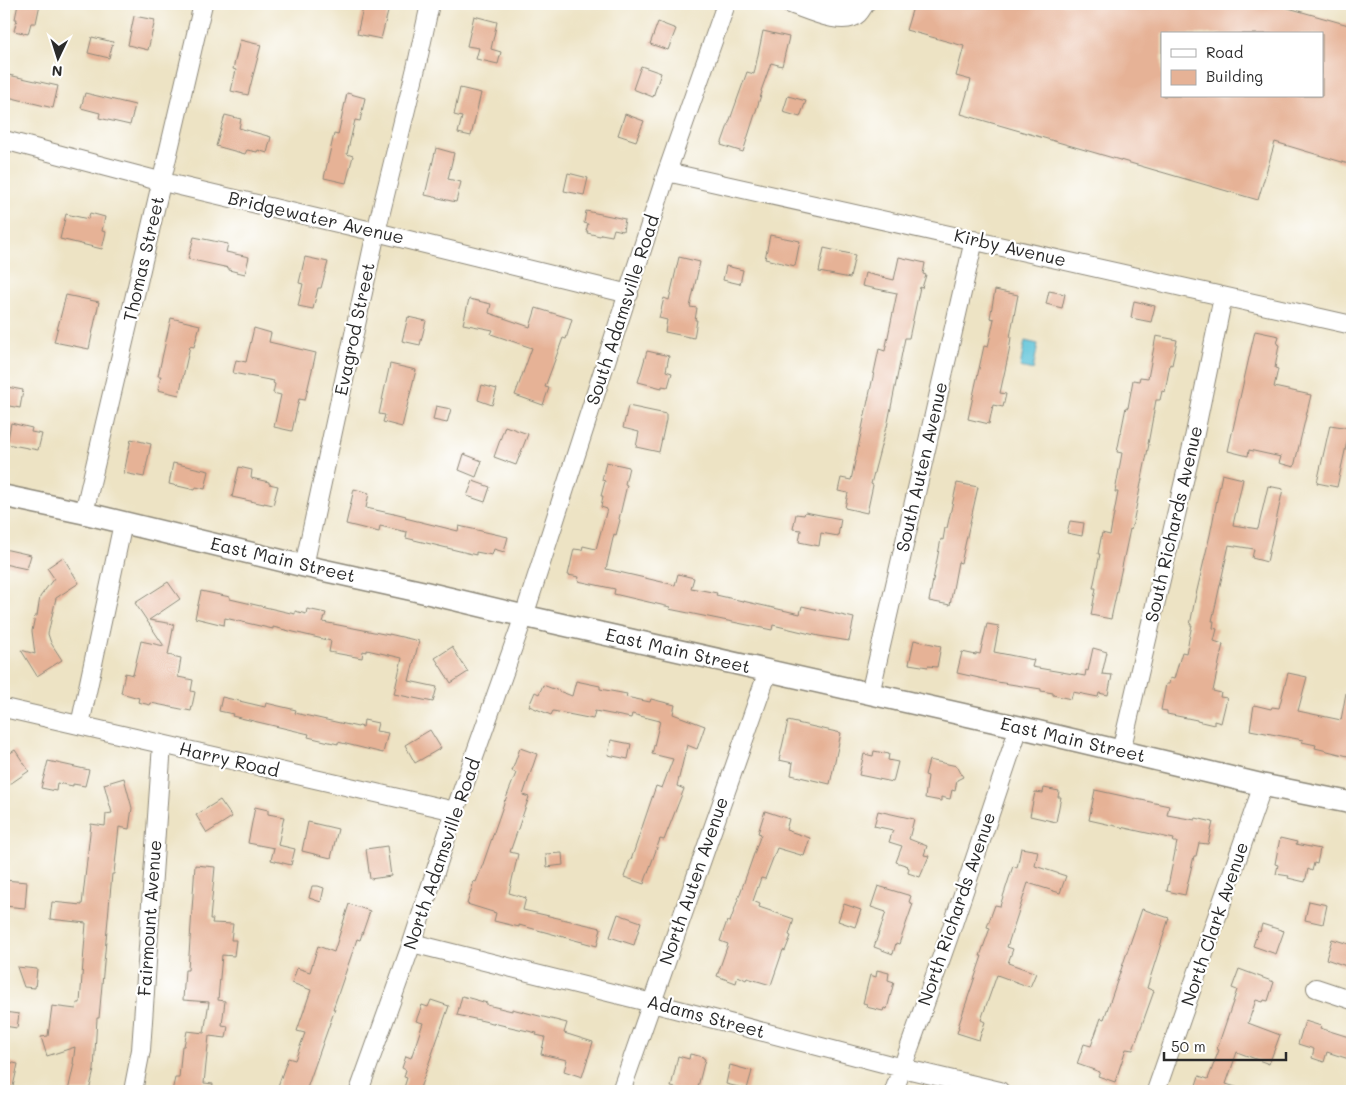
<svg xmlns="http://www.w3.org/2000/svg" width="1356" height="1095" viewBox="0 0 1356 1095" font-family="Mali,sans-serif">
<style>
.water{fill:#5bc2d8;stroke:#437682}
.building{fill:#e6b296;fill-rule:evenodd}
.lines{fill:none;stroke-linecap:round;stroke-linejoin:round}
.minor-casing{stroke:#8c8778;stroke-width:20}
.tertiary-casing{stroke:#8c8778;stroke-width:24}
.minor{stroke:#fff;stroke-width:18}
.tertiary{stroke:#fff;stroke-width:21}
.labels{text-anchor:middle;stroke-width:4.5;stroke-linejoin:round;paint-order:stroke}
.street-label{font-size:18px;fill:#2b2b2b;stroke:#fff}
</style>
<rect width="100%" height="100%" fill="#fff"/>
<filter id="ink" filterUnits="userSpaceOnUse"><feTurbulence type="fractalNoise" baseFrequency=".02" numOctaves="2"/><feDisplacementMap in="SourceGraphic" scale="10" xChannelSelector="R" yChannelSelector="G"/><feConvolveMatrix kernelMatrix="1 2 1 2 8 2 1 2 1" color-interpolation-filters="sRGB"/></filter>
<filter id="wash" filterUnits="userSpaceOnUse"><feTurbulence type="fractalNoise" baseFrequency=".0096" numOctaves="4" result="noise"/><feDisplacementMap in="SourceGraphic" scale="20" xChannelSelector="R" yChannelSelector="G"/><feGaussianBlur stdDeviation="1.12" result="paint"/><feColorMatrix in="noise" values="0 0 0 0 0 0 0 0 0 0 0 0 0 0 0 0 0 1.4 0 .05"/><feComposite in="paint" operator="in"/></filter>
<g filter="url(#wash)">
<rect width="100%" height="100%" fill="#ede3c4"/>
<path class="water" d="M1025,341L1038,344L1033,370L1020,367Z"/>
<g id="blocks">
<path class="building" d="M18,4H40L36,23H31L28,34L14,31L17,19H15Z
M364,4H388V7L389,8L381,39L357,34Z
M914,4H1274L1352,26V165L1275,142L1258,200L961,114L971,80L956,76L964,46L906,30ZM1162,34H1322V96H1162Z
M134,16L155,20L148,50L128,45Z
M474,16L497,22L491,49L501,52L498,64L476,59L479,48L467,46Z
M658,22L676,29L668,50L650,44Z
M763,31L789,37L782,66L771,63L761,91L762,92L743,152L721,145L747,72L754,74Z
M92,37L113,42L109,58L88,53Z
M240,40L261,45L248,95L231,91L236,70L233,69Z
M641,66L661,73L653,97L633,89Z
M4,74L58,86L53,108L4,96Z
M460,88L481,93L471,136L458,133L462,117L454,115Z
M85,93L135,105L130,125L99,118L100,113L81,108Z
M347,93L365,98L360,121L355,120L347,154L353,156L346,183L324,178L334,134L338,135Z
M788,96L806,101L800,117L783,112Z
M625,114L644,121L636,141L618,135Z
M225,115L241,119L239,128L271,137L267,153L258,150L257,152L247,150L245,154L216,146Z
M436,148L454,153L448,179L461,182L456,202L425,195Z
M568,173L588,178L584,195L564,191Z
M586,211L625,219L623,231L614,229L612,236L601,234L600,236L587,233L588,231H586L588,224L584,223Z
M90,213L105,217L102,231L106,232L102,249L60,239L66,214L88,219Z
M770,235L800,241L795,266L765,259Z
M194,237L228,244L226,252L249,257L245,274L229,270V268L188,259Z
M824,248L855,255L850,278L819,272Z
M305,257L328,262L321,288H318L313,309L298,306L303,284L299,283Z
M679,257L700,262L690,307L697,308L695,320H697L694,338L665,332L667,320L659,318L664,298L669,300Z
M899,257L925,263L923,274L926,275L922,288L920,287L909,338H905L887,427H886L871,484L873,485L867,513L845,508L848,493L838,491L841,478L851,480L879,349L885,351L897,293L862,286L865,273L894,280Z
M726,266L743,270L740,284L723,280Z
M995,290L1018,295L1010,337H1011L1009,352L1000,393L1006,394L1003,407L993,405L989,424L968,419L984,346L988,347L994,319L990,318Z
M1049,291L1065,294L1062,308L1046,304Z
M66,295L99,302L89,349L54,342Z
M469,299L491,304L489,313L530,327L536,308L572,319L566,339L563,338L545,387L549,388L543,405L515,395L532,348L491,334L493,330L463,324Z
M1134,301L1155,306L1151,322L1131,318Z
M408,317L426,321L420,345L402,341Z
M171,318L200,325L194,347L190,346L179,395L158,390L161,376H158Z
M254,328L271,333L269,342L316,353L305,400L299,399L292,431L274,427L281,395L273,393L275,384L273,383L274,381L233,373L236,360L246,362Z
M1255,331L1279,336L1277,344L1279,345L1275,368L1278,369L1274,387L1311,395L1294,467L1279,463L1281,457L1249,450L1248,456L1228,451Z
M1156,336L1177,340L1172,365L1170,364L1165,392L1162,391L1160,400H1156L1148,444H1149L1133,523L1131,530L1130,529L1111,619L1091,615L1096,588H1093L1100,554H1098L1102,533L1110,535L1118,492H1115L1122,453L1117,452L1126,407L1128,408L1133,380L1139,381L1140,377L1148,378Z
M647,351L669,356L666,371L672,373L668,387L662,386V388L638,382Z
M390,364L416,370L402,427L383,422L385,415L379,414Z
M482,385L497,389L492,405L478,400Z
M7,387L23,390L20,408L4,405Z
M436,406L451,409L447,423L433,420Z
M628,406L666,414V420L659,452L636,447L639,432L623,428Z
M11,423L32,428L31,432L42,434L38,450L7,444Z
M1330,425L1350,428L1337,487L1317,483Z
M505,426L528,434L516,465L494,457Z
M131,439L151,444L144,477L124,473Z
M464,454L482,461L476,477L459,470Z
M606,462L629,467L625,484L627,485L619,519L620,520L616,535L614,534L606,569L675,585L678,574L694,578L691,588L717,593L716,595L800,614L802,606L854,618L849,641L819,636L773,625L772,630L669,609L670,607L614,594L615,589L578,581L579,577L568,575L574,549L582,550L583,546L596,549L607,509L601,507L603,496H601L605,481L602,480Z
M173,463L209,471L205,489L196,487L195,490L169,484Z
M239,467L252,470L251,478L269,482V484L278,486L273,505L264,503V504L232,497Z
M1222,474L1243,479L1233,525L1258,529L1268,486L1283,489L1267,562L1252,558L1254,549L1229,545L1212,621H1214L1213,628L1217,629L1214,641L1223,644L1213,691L1221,693L1220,697L1227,698L1221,723L1214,721V725L1197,721V720L1167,714V711L1161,710L1166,684H1169L1170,678L1174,679L1182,652L1186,653L1192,625H1190L1195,599L1210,535Z
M473,481L490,487L485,502L467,496Z
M957,483L978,487L961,563L958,562L950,605L929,601L941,539L943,540L945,528H947Z
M354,489L369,493L366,508L394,514V513L406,516L405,518L458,531L459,526L508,537L504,552L494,549L492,555L476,552V555L406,538L407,532L380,526L379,532L346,524Z
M805,512L841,519L838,536L821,533L819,546L799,542L801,530L793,529L796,514L804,515Z
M1070,521L1084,523L1082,536L1067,533Z
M4,549L31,555L27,569L4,564Z
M63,557L79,583L56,598L48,634L51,643L62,660L37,676L21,650L35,654L32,631L35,616H37L40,597L54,578L47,568Z
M168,582L180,599L149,620L174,624L168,655L181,658L178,677L193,680L191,691L195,692L191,711L151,703L150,705L138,702L139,698L121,693L125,673L133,675L141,641L164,646L135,603Z
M201,591L230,597V599L295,614V611L306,614L307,609L326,613L323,622L389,635V634L419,641L409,681L437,687L433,702L394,694L402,658L367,650V652L363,651L362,658L329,652L331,641L273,627V629L225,618L224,625L195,618Z
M987,624L999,626L994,652L1034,660L1032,667L1085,676L1086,670L1088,671L1093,648L1107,652L1102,674L1112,675L1108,695L1099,693L1098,697L1073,692L1071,699L1053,695V693L1041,691V689L997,682L957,673L962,652L976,655V653L980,654Z
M914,640L941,646L937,667L928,666V667L909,664Z
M452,647L468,672L451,683L435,658Z
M1288,673L1307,677L1298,711L1341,720L1346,693L1352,694V757L1315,748L1316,745L1302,742L1303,740L1250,730L1254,705L1271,709L1272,707L1279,708Z
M576,681L600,686V689L627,694L626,697L650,702L651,699L675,705L673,714L705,726L697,749L687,745L677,786L684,789L664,840L660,839L644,884L624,877L630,860H631L656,786L662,788L673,759L652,754L660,721L632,714L631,718L595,711L593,719L553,711L551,715L529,706L535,692L539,694L543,685L572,696Z
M222,697L265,707L266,703L296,710L295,713L358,727L359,726L363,727L364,720L378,723L376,731L388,733L383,753L338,742V744L308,737L309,734L232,716L233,714L219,711Z
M788,721L841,733L830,784L791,775L793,763L779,760Z
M430,730L441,748L415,763L405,745Z
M611,740L631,744L628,759L608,755Z
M520,748L537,754L523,795L529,797L510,852L518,854L509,893L526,898L523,910L601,928L597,946L519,925V927L494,921L496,913L467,904L474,881L476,882L483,864L505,800V801L516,773L512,771Z
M15,750L29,771L4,788V757Z
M874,751L889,754L888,760L898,762L893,782L859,775L864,754L873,756Z
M929,760L957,766L963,777L957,780L955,791L952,790L950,799L941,797V801L925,798L928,776L925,775Z
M48,761L89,770L85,786L73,784V786L57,783L56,791L41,788Z
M124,778L132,808L129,829L119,827L114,874H112L99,1018H97L94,1070L89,1091H68L74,1064H73L75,1047L47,1056L41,1037L48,1036L52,1006L76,1009L77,1003H80L86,923L50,919L52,902L82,905L91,824L105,826L106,814L112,813L104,784Z
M1044,788L1059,791L1058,797H1061L1056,822L1030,816L1035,792L1043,793Z
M1095,790L1169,806L1167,815L1195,820L1196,818L1213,822L1208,844L1199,843L1196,856H1194L1185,895L1167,891L1177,842H1173L1174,839L1089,820Z
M220,800L232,817L207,833L196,815Z
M255,807L268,810V814L284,817L278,845L295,849L291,865L271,860L274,848L248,843Z
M765,811L789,819L786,830L810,838L804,856L777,848L765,879L761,878L753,901L760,904L759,907L794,919L789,935L791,936L785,951L783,950L771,985L747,978L746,980L738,976L736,983L717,976L728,944L720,941L727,921L730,922L761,834L758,833Z
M878,811L914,819L909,839L927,846L924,855L929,856L920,877L908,873L909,868L907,867L908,866L896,862L902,846L889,842L893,830L874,826Z
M308,822L338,829L331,858L302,851Z
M1280,838L1297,842L1296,844L1320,849L1317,864L1314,863L1312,871L1308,869L1305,882L1288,878L1289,876L1276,874L1278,865L1275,864Z
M387,846L391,876L370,879L366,849Z
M1021,848L1038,851L1035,866L1066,876L1060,893L1028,883L1007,947L1013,949L1008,963L1036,973L1030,987L997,975L981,1020L985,1022L979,1040L957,1033L959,1027H958L982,956H980L990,928L987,927L995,905L1000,906L1013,866L1017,868Z
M562,853L563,865L547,867L546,854Z
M195,865L215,867L210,919H213L212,923L233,924L231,940H236L234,956L222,955L218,1000L225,1001L222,1025L228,1026L226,1038L209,1036L204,1083L213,1084L212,1091H172L175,1078H179L182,1046H184L187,1031L204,1033L209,1002L183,1000L185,970H188Z
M4,880L27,882L25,908L4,906Z
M312,886H318L324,888L321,902L309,898Z
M878,886L911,896L909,902L913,904L899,944L896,943L893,954L874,947L886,912L871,907Z
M1309,901L1327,905L1323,924L1305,920Z
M349,904L370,911L360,940L357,939L333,1009H335L306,1091H293L278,1086L288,1058L295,1060L305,1033L297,1031L311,990L292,983L297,968L310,972L318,946L334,952Z
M844,904L861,910L855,927L838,921Z
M1142,909L1169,918L1147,988L1154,991L1133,1050L1126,1049L1115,1082L1098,1076L1100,1072L1077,1064L1084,1044L1091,1046L1101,1018L1104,1019Z
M618,914L641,922L634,945L610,937Z
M1262,924L1284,931L1276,954L1253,946L1258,931L1260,932Z
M1332,939L1352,945V968L1326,959Z
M17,967L37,969L35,988L24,987Z
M1239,969L1274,982L1268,1001L1264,1000L1263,1002L1256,1000L1248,1023L1280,1035L1269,1064L1237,1052L1226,1084L1239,1088V1091H1194L1199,1076L1208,1079L1219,1050L1217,1049L1236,993L1237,990L1232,988Z
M877,970L889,973L888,980L894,982L887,1009L884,1008L883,1011L866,1007L867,1004L863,1003L870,975L876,977Z
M462,996L487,1003V1005L512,1011V1009L567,1023L564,1033L593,1042L582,1077L564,1071L567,1060L541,1054L545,1037L536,1035L537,1033L457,1015Z
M431,1000L449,1006L419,1091H403L407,1078L404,1077L406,1070L402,1068L406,1056L411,1058L423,1023L416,1021L422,1005L428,1007Z
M4,1012L19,1014L17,1028L4,1026Z
M1305,1021L1321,1026L1320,1028L1352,1038V1060L1327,1052L1324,1062L1312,1058L1314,1049L1298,1044Z
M690,1054L703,1057V1058L705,1059L697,1091H689L671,1087L678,1056L689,1059Z
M4,1061L18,1064L12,1091H4Z
M730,1065L752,1071L747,1089L726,1084Z"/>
</g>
</g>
<g filter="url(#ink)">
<use href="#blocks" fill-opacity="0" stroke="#8c8778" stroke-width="1"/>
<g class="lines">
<defs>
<path id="minor" d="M790,4C806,9 844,28 858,14C861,11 863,7 865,4
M4,140L163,182L376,232L629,294
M667,172L1352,325
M84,513L203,4
M304,566L376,232L417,64L430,4
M870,694L974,240
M4,708L455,811
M80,725L123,523
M1121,751L1194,438L1223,297
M412,943L652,1003L902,1068L1000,1091
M1316,988L1352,1000
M133,1091L141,1050L162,744
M359,1091L412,943L455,811L524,616L667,172L726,4
M621,1091L768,671
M894,1091L949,936L1019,727
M1156,1091L1263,785"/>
<path id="tertiary" d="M4,496L84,513L304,566L423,592L524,616L1019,727L1263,785L1352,803"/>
</defs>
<use href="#minor" class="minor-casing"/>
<use href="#tertiary" class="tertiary-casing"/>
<use href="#minor" class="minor"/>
<use href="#tertiary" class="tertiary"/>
</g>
</g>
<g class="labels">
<g class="street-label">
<text transform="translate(316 218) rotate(13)" y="6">Bridgewater Avenue</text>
<text transform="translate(1010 248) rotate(13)" y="6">Kirby Avenue</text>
<text transform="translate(144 259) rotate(-77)" y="6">Thomas Street</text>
<text transform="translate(623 310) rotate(-72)" y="6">South Adamsville Road</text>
<text transform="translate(355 329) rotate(-78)" y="6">Evagrod Street</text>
<text transform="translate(922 467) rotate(-77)" y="6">South Auten Avenue</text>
<text transform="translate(1174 524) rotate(-77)" y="6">South Richards Avenue</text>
<text transform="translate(283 560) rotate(13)" y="6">East Main Street</text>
<text transform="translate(678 651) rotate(13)" y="6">East Main Street</text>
<text transform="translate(1073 740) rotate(13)" y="6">East Main Street</text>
<text transform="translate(229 760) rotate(13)" y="6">Harry Road</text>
<text transform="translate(442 854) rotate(-71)" y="6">North Adamsville Road</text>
<text transform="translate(694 881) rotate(-71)" y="6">North Auten Avenue</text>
<text transform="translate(957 909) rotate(-71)" y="6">North Richards Avenue</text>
<text transform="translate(150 918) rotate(-86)" y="6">Fairmount Avenue</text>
<text transform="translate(1215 924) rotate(-71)" y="6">North Clark Avenue</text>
<text transform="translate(706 1017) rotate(15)" y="6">Adams Street</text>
</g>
</g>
<rect width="1356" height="1095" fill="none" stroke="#fff" stroke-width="20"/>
<rect x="1161" y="32" width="162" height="65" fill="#ffffff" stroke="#aaaaaa"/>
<rect x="1171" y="49" width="25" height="8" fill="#ffffff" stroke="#aaaaaa"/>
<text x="1206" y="58" font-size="15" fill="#2b2b2b">Road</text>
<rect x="1171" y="70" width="25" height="15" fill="#e6b296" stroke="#aaaaaa"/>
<text x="1206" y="82" font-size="15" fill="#2b2b2b">Building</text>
<g transform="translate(58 58) rotate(184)" stroke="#ffffff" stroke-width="4" paint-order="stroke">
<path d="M0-4L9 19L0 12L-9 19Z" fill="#2b2b2b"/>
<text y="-8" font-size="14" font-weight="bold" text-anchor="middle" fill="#2b2b2b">N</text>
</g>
<path d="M1164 1052v8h122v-8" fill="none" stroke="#2b2b2b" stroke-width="2.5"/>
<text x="1171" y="1052" font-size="15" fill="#2b2b2b" stroke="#ffffff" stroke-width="4" paint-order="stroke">50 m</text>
</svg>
